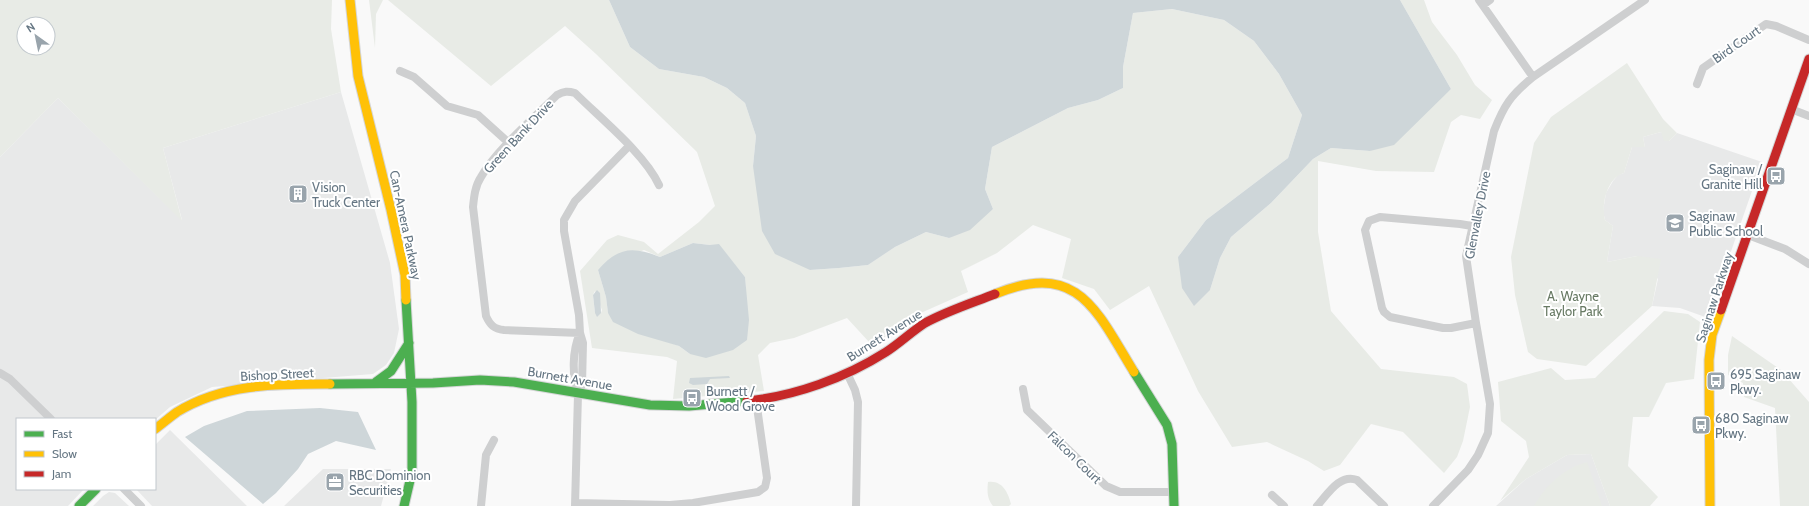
<svg xmlns="http://www.w3.org/2000/svg" width="1809" height="506" viewBox="0 0 1809 506" font-family="Cabin,sans-serif">
<style>
.built{fill:#e8e9e9}
.green{fill:#e8ebe6;fill-rule:evenodd}
.water{fill:#ced6d9}
.lines{fill:none;stroke-linecap:round;stroke-linejoin:round}
.fast-casing{stroke:#d5d6d7;stroke-width:11}
.slow-casing{stroke:#d5d6d7;stroke-width:11}
.jam-casing{stroke:#d5d6d7;stroke-width:11}
.street{stroke:#cecfd0;stroke-width:8}
.fast{stroke:#4caf50;stroke-width:9}
.slow{stroke:#ffc107;stroke-width:9}
.jam{stroke:#c62828;stroke-width:9}
.labels{text-anchor:middle;stroke-width:4;stroke-linejoin:round;paint-order:stroke}
.street-label{font-size:13px;fill:#657683;stroke:#fff}
.poi-label{font-size:13px;fill:#657683;stroke:#fff;text-anchor:start}
.park-label{font-size:13px;fill:#687a64;stroke:#fff}
</style>
<rect width="100%" height="100%" fill="#f9f9f9"/>
<path class="built" d="M341,92L390,263L399,329L394,353L386,365L373,374L212,387L170,407L155,420L17,419V489H84L68,506H0V157L58,98L182,220L163,148Z
M1661,132L1669,141L1677,133L1762,162L1708,318L1680,308L1652,306L1658,279L1637,256L1607,262L1613,226L1605,220L1603,211L1606,193L1613,181L1618,175L1624,173L1632,147H1645L1643,137Z
M170,430L247,506H152L136,489H155V445Z
M1591,454L1610,506H1496L1526,479L1567,455Z
M323,469H391L381,506H284Z
M109,492L115,493L129,506H93L103,496Z"/>
<path class="green" d="M0,0H332L331,29L341,92L163,148L182,221L58,98L0,157ZM24,24H48V48H24Z
M369,0H383L376,14L375,48Z
M388,0H609L630,47L659,69L704,77L727,88L745,103L756,136L753,166L810,270L839,268L868,265L895,247L926,232L949,238L993,209L985,189L992,147L1068,108L1098,100L1123,88V67L1133,13L1172,9L1224,20L1254,41L1279,74L1302,115L1288,158L1206,220L1178,257L1210,290L1220,258L1231,237L1271,203L1313,159L1331,148L1370,151L1451,89L1400,0H1424L1432,22L1457,55L1475,85L1492,100L1480,119L1461,115L1451,122L1434,172L1376,171L1318,161V232L1331,311L1381,369L1454,377L1467,384L1470,407L1463,441L1457,457L1444,473L1403,432L1371,424L1340,465L1324,471L1308,461L1267,442L1232,447L1198,391L1149,286L1110,310L1094,289L1062,278L1071,239L1033,225L997,253L961,271L968,292L923,312L870,347L869,342L847,318L794,338L770,343L758,355L764,391L673,399L677,361L667,357L592,348L580,271L607,240L618,235L644,242L658,254L699,222L715,206L697,152L596,54L565,26L491,86ZM693,243L710,245H719L745,277L746,296L690,354L679,346L660,339L608,313L606,297L598,270L644,250L660,257ZM595,291L602,310L601,313H595L593,295Z
M1627,63L1663,119L1677,133L1669,141H1664L1661,132L1643,137L1645,147H1632L1624,173C1607,178 1601,204 1605,220L1613,226L1607,262L1637,256L1661,259L1652,306L1586,366L1537,359L1528,352L1515,295L1511,257L1534,143L1551,117Z
M1664,311L1688,314L1700,322L1694,379L1666,383L1649,417H1633L1628,466L1658,497L1650,506H1610L1591,454L1567,455L1526,479L1500,501L1529,457L1526,441L1501,421L1498,382L1551,368L1565,380L1595,378Z
M1732,336L1781,370L1809,402V506H1780L1775,408L1744,397L1743,383L1728,375V355Z
M1587,462L1602,506H1534C1546,485 1563,469 1587,462Z
M988,482C1002,480 1008,492 1011,504L1009,506H993C987,499 987,491 988,482Z"/>
<path class="water" d="M609,0H1400L1451,89L1394,145L1370,151L1331,148L1313,159L1271,203L1231,237L1220,258L1210,290L1194,306L1182,288L1178,257L1206,220L1288,158L1302,115L1279,74L1254,41L1224,20L1172,9L1133,13L1123,67V88L1098,100L1068,108L992,147L985,189L993,209L970,230L949,238L926,232L895,247L868,265L839,268L810,270L775,254L762,231L753,166L756,136L745,103L727,88L704,77L659,69L630,47Z
M693,243L710,245L719,244L745,277L749,320L747,340L733,350L706,358L690,354L679,346L638,334L613,322L608,313L606,297L598,270C618,247 633,246 660,257Z
M597,290L600,293L601,313L597,317L595,313L593,295Z
M729,376L730,378L710,379L707,384L693,385L689,383L690,378Z
M320,408L358,412L376,450L336,441L308,454L298,469L276,493L263,504L185,437L204,426L247,411Z"/>
<g class="lines">
<defs>
<path id="fast" d="M1134,372L1167,425L1172,444L1174,506
M376,382L391,371L409,343
M330,384L433,383L480,380L514,382L650,405L689,406L747,401
M79,506L96,489
M404,506L412,472V402L406,300"/>
<path id="slow" d="M350,0L358,76L391,210L405,275L406,300
M995,294C1078,260 1096,310 1134,372
M155,429C162,424 170,417 177,412C224,383 278,384 330,384
M1710,506L1709,360L1712,335L1721,310"/>
<path id="jam" d="M1721,310L1809,59
M747,401C795,396 845,378 886,352C900,343 911,332 925,323C947,311 972,303 995,294"/>
</defs>
<use href="#fast" class="fast-casing"/>
<use href="#slow" class="slow-casing"/>
<use href="#jam" class="jam-casing"/>
<path class="street" d="M1479,0L1533,77
M1483,5L1490,0
M400,71L414,77L447,106L478,115L509,143
M1697,84L1703,68L1766,24L1776,26L1809,40
M1791,109L1809,116
M1472,226L1460,224L1380,217L1369,221L1365,230L1382,308L1384,312L1390,317L1443,328H1451L1476,323
M1748,235L1785,249L1809,264
M580,333L504,330C494,329 490,325 486,316L473,207C474,197 475,186 481,177C496,150 534,118 557,95C564,91 568,91 575,93C600,118 645,154 659,185
M0,373L10,379L51,419
M847,373L855,390L858,402L856,506
M1023,389L1027,410L1106,486L1120,492H1174
M578,394L582,385L583,343L580,333L579,315L564,231V220L575,201L629,146
M124,489L141,506
M1272,495L1284,506
M575,503L670,505L693,503L758,492L765,487L767,478L756,400
M481,506L486,455L494,440
M575,506L578,394C572,375 572,351 580,333
M1317,506C1327,495 1340,473 1357,480L1384,506
M1433,506L1468,470L1478,455L1488,433L1490,404L1476,323L1466,256L1494,131C1504,105 1511,95 1533,77L1645,0"/>
<use href="#fast" class="fast"/>
<use href="#slow" class="slow"/>
<use href="#jam" class="jam"/>
</g>
<defs>
<symbol id="bus-square" viewBox="-11 -11 22 22"><rect x="-9" y="-9" width="18" height="18" rx="4" fill="#99a4ac" stroke="#fff"/><path d="M-5-6H5V4H4V6H2V4H-2V6H-4V4H-5ZM-3.5-4V0h7V-4ZM-3.5 1.2v1.5H-2V1.2ZM2 1.2v1.5H3.5V1.2Z" fill="#fff"/></symbol>
<symbol id="building-square" viewBox="-11 -11 22 22"><rect x="-9" y="-9" width="18" height="18" rx="4" fill="#99a4ac" stroke="#fff"/><path d="M-4-6H4V6H1V3H-1V6H-4ZM-2.5-4.3h1.7v1.8h-1.7ZM.8-4.3h1.7v1.8H.8ZM-2.5-1h1.7V.8h-1.7ZM.8-1h1.7V.8H.8Z" fill="#fff"/></symbol>
<symbol id="school-square" viewBox="-11 -11 22 22"><rect x="-9" y="-9" width="18" height="18" rx="4" fill="#99a4ac" stroke="#fff"/><path d="M0-5L7-2L0 1L-7-2ZM-4 1L0 2.5L4 1V4Q0 6-4 4Z" fill="#fff"/></symbol>
<symbol id="office-square" viewBox="-11 -11 22 22"><rect x="-9" y="-9" width="18" height="18" rx="4" fill="#99a4ac" stroke="#fff"/><path d="M-6-3h4V-5.5h4V-3h4V5H-6ZM-1-4.5V-3h2v-1.5ZM-6 0V1H6V0Z" fill="#fff"/></symbol>
</defs>
<g fill-rule="evenodd">
<use href="#bus-square" x="1765" y="165" width="22" height="22"/>
<use href="#building-square" x="287" y="183" width="22" height="22"/>
<use href="#school-square" x="1664" y="212" width="22" height="22"/>
<use href="#bus-square" x="1705" y="370" width="22" height="22"/>
<use href="#bus-square" x="681" y="387" width="22" height="22"/>
<use href="#bus-square" x="1690" y="414" width="22" height="22"/>
<use href="#office-square" x="324" y="471" width="22" height="22"/>
</g>
<g class="labels">
<g class="street-label">
<text transform="translate(1736 44) rotate(-35)" y="5">Bird Court</text>
<text transform="translate(518 136) rotate(-47)" y="5">Green Bank Drive</text>
<text transform="translate(1477 215) rotate(-79)" y="5">Glenvalley Drive</text>
<text transform="translate(406 225) rotate(78)" y="5">Can-Amera Parkway</text>
<text transform="translate(1714 297) rotate(-72)" y="5">Saginaw Parkway</text>
<text transform="translate(884 335) rotate(-32)" y="5">Burnett Avenue</text>
<text transform="translate(277 374) rotate(-3)" y="5">Bishop Street</text>
<text transform="translate(570 378) rotate(10)" y="5">Burnett Avenue</text>
<text transform="translate(1075 457) rotate(44)" y="5">Falcon Court</text>
</g>
<g class="poi-label">
<text x="1762" y="174" text-anchor="end">Saginaw /<tspan x="1762" dy="15">Granite Hill</tspan></text>
<text x="312" y="192">Vision<tspan x="312" dy="15">Truck Center</tspan></text>
<text x="1689" y="221">Saginaw<tspan x="1689" dy="15">Public School</tspan></text>
<text x="1730" y="379">695 Saginaw<tspan x="1730" dy="15">Pkwy.</tspan></text>
<text x="706" y="396">Burnett /<tspan x="706" dy="15">Wood Grove</tspan></text>
<text x="1715" y="423">680 Saginaw<tspan x="1715" dy="15">Pkwy.</tspan></text>
<text x="349" y="480">RBC Dominion<tspan x="349" dy="15">Securities</tspan></text>
</g>
<g class="park-label">
<text x="1573" y="301">A. Wayne<tspan x="1573" dy="15">Taylor Park</tspan></text>
</g>
</g>
<rect x="16" y="418" width="140" height="72" fill="#ffffff" stroke="#c1c8cd"/>
<rect x="24" y="431" width="20" height="6" fill="#4caf50" stroke="#c1c8cd"/>
<text x="52" y="438" font-size="12" fill="#657683">Fast</text>
<rect x="24" y="451" width="20" height="6" fill="#ffc107" stroke="#c1c8cd"/>
<text x="52" y="458" font-size="12" fill="#657683">Slow</text>
<rect x="24" y="471" width="20" height="6" fill="#c62828" stroke="#c1c8cd"/>
<text x="52" y="478" font-size="12" fill="#657683">Jam</text>
<g transform="translate(36 36) rotate(327)"><circle r="19" fill="#ffffff" stroke="#c1c8cd"/>
<path d="M0-3L7 15L0 10L-7 15Z" fill="#99a4ac"/>
<text y="-6" font-size="11" font-weight="bold" text-anchor="middle" fill="#657683">N</text>
</g>
</svg>
